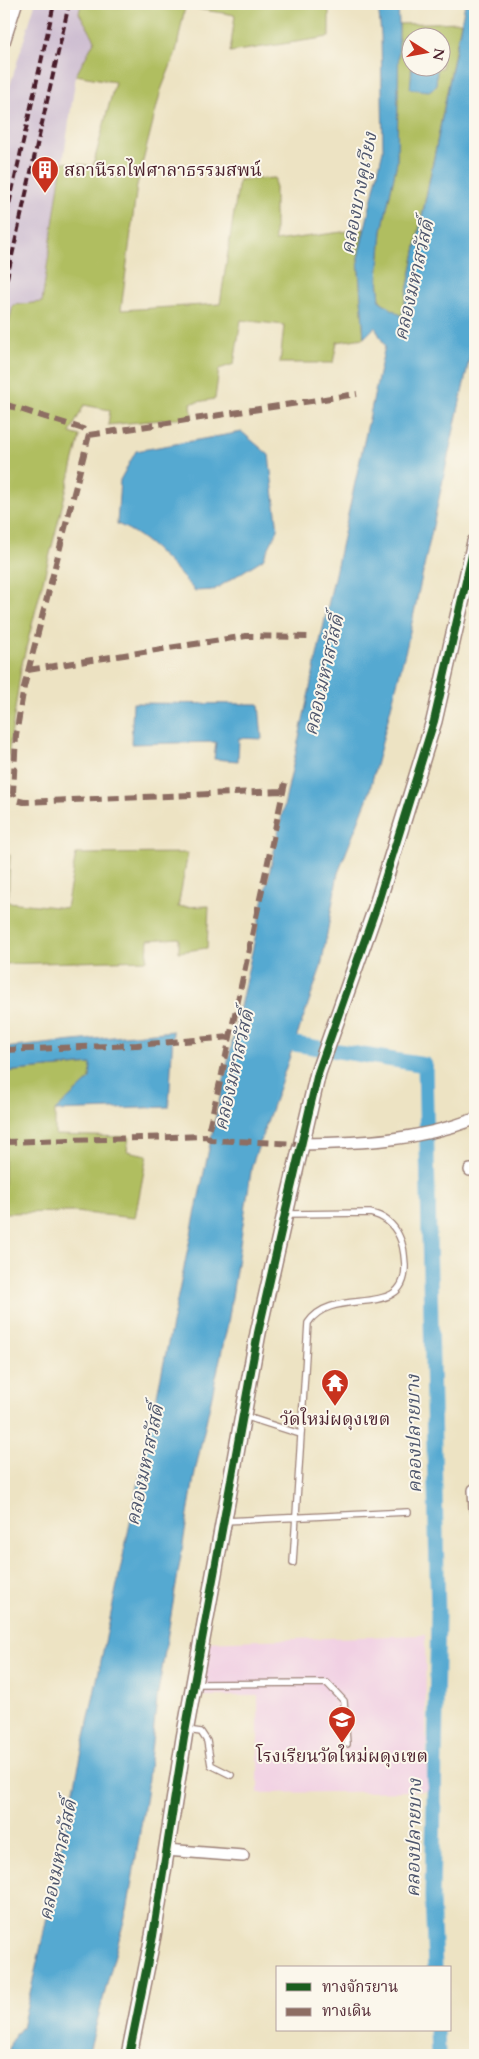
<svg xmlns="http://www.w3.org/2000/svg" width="479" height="2059" viewBox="0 0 479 2059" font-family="Cardo,'Noto Serif Thai',serif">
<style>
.built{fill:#f1d0e3}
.industrial{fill:#cebed1}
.green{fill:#b0be60;stroke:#7d6e46;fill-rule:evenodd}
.water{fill:#55a9d1;stroke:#50647e}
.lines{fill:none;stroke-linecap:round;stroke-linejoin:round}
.canal{stroke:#55a9d1;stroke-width:15}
.service-casing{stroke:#9c8177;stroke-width:8}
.minor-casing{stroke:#9c8177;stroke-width:14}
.tertiary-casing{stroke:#9c8177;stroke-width:18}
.service{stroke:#fff;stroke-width:5.5}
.minor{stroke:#fff;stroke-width:11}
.tertiary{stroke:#fff;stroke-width:15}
.rail{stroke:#4a1f2b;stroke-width:4;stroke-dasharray:8 4;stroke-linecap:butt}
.quiet{stroke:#8d6e63;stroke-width:6;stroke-dasharray:12 6;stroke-linecap:butt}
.cycleway-casing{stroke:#fbf7ec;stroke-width:11}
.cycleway{stroke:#1b5e20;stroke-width:8}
.labels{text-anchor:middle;stroke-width:4;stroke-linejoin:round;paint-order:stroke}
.poi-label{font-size:18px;fill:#4a1f2b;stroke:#fbf7ec}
.water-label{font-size:19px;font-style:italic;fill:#4e566d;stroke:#fbf7ec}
</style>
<rect width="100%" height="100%" fill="#fbf7ec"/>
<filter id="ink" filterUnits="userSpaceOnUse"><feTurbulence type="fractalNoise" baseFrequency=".02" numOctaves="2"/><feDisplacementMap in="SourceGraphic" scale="10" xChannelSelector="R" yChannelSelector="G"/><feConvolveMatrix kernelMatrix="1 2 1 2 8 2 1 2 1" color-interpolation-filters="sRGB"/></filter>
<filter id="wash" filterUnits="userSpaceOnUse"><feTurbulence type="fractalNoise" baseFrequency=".0096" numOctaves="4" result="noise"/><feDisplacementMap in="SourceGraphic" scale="20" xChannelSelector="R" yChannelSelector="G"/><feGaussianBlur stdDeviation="1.12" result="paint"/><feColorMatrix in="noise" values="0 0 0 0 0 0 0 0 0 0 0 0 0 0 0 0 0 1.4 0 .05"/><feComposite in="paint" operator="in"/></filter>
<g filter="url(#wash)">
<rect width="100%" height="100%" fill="#ede3c3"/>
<path class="built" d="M425,1635L427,1791L258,1793V1696H192L201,1642Z"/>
<path class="industrial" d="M35,4H81L79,13L95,40L76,75L42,303L13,305L4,346V105Z"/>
<path class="green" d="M81,4H329V37L230,52L235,15L185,7L176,52L161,90L137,185L121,310L220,304L239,180L275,178V241L364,229L358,258L364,338L337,342L333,363H280L284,325L241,320L234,364L219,369L215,399L191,403L192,417L108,425L110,410L84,405L70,433L80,436L21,668L4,786V346L13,305L42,302L62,162L93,166L115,82L76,75L95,40L79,13Z
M461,22L402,316L380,301L378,278L382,231L397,162L399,24ZM412,38H442V68H437L436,86L411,89Z
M188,853L178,907L209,906L207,948L179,952V938L148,940L147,960L4,964V856L10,855L8,902L66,908L76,854Z
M92,1064L90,1079L55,1111V1135L129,1137L127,1151L147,1155L135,1218L74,1212L4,1213V1072Z"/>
<path class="water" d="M378,4H398L399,24L397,162L382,231L378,278L380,301L402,316L465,4H475V333L407,645L368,797L338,873L321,967L252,1165L228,1323L195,1472L157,1699L146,1795L128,1906L88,2055H8L11,2041L22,2027L40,1950L214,1125L385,346L375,327L364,338L358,258L383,150L381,35Z
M412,68H437L436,86L429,91L410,89Z
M242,432L269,455L278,530L263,559L214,590L195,591C172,566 149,537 117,524L120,480L136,451Z
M133,703L259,704L262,739L239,738L238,761L214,759L216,742L131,744Z
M173,1031L169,1107L55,1111L90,1079L91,1064L4,1072V1048Z"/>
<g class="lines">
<path class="canal" d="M276,1041L425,1065L438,1615L432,1897L435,1968
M437,2030L438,2055"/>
</g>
</g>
<g filter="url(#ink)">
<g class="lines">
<defs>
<path id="service" d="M286,1214L370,1213C384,1216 393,1223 399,1236C404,1246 404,1254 405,1265C407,1322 333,1284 308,1323L293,1563
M244,1416L300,1434
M225,1521L408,1512
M196,1684L327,1683L344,1701L347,1744
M187,1730L201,1732L207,1741L211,1765L231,1775"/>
<path id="minor" d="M4,42L16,4
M301,1144C363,1143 416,1141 475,1119
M470,1170H475
M474,1490L475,1509
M166,1850L243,1856"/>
<path id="tertiary" d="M129,2055L153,1936L184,1738L258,1333L285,1214L318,1073L376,908L434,721L475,542"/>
</defs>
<use href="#service" class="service-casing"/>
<use href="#minor" class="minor-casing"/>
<use href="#tertiary" class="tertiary-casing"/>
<use href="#service" class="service"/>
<use href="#minor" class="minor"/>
<use href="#tertiary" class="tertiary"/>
<path class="rail" d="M4,227L54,4
M4,291L69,4"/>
<path class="quiet" d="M4,404L83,429L89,435L24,687L16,735L13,793L16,800L24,802L283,791
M89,435L357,394
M28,670L246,636L311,637
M285,783L222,1074L207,1136L210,1140L301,1144
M4,1050L137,1045L230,1037
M4,1142L207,1136"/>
<defs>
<path id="cycleway" d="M129,2055L153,1936L184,1738L258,1333L285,1214L318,1073L376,908L434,721L475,542"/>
</defs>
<use href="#cycleway" class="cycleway-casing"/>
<use href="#cycleway" class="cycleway"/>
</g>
</g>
<defs>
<symbol id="building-pin" viewBox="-11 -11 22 30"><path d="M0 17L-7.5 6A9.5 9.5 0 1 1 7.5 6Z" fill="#c8321e" stroke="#fbf7ec"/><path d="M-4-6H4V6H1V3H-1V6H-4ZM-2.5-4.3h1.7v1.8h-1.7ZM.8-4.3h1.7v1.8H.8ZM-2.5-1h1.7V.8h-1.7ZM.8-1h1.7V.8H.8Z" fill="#fff"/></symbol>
<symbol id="temple-pin" viewBox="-11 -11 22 30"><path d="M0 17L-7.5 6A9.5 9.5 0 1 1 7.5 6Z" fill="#c8321e" stroke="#fbf7ec"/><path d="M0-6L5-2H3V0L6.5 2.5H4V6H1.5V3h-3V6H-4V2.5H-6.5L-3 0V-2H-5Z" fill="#fff"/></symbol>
<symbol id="school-pin" viewBox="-11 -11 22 30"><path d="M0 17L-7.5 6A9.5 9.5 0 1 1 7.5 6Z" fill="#c8321e" stroke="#fbf7ec"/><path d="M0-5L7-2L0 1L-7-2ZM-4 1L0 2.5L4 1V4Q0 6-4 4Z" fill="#fff"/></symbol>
</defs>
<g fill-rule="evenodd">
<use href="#building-pin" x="29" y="154" width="32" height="43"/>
<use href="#temple-pin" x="319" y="1367" width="32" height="43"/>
<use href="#school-pin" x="326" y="1704" width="32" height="43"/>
</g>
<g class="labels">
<g class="poi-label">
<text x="64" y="176" text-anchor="start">สถานีรถไฟศาลาธรรมสพน์</text>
<text x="335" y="1425">วัดใหม่ผดุงเขต</text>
<text x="342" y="1762">โรงเรียนวัดใหม่ผดุงเขต</text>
</g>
<g class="water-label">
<text transform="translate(358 193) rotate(-79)" y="7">คลองบางคูเวียง</text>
<text transform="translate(413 280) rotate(-77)" y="7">คลองมหาสวัสดิ์</text>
<text transform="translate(323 675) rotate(-77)" y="7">คลองมหาสวัสดิ์</text>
<text transform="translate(233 1070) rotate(-77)" y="7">คลองมหาสวัสดิ์</text>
<text transform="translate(413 1434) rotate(-91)" y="7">คลองปลายบาง</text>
<text transform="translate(144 1465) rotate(-78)" y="7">คลองมหาสวัสดิ์</text>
<text transform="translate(413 1838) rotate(-89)" y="7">คลองปลายบาง</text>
<text transform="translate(57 1860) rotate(-78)" y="7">คลองมหาสวัสดิ์</text>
</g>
</g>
<rect width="479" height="2059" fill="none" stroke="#fbf7ec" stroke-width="20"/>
<rect x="276" y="1966" width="175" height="65" fill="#fbf7ec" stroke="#b4a19f"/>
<rect x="286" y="1983" width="25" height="8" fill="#1b5e20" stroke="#b4a19f"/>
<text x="322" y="1992" font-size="15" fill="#4a1f2b">ทางจักรยาน</text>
<rect x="286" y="2008" width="25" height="8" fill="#8d6e63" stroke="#b4a19f"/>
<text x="322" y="2016" font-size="15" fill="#4a1f2b">ทางเดิน</text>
<g transform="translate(426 52) rotate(101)"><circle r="24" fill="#fbf7ec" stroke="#b4a19f"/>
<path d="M0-4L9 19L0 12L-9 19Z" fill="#c8321e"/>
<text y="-8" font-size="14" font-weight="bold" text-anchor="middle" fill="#4a1f2b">N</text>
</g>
</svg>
